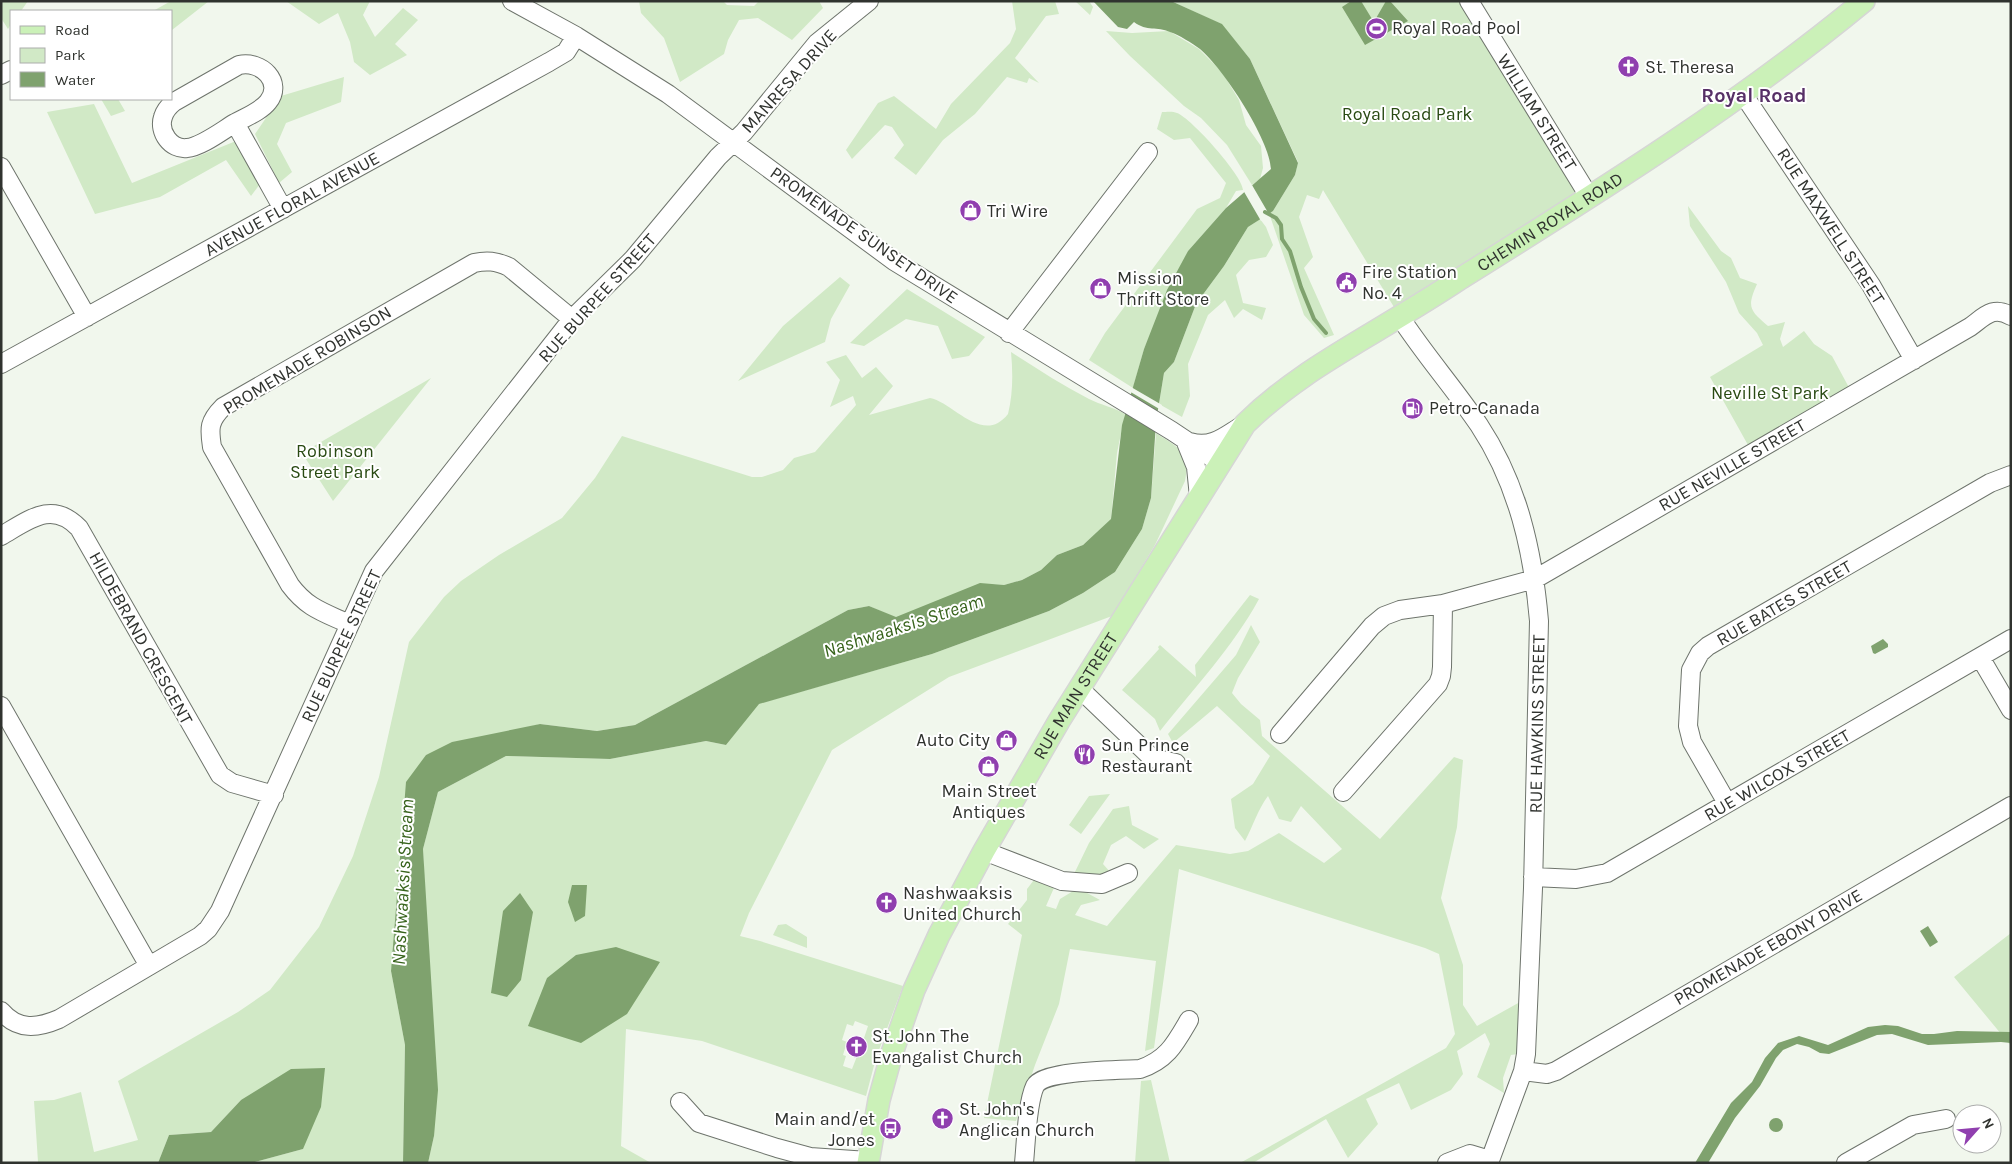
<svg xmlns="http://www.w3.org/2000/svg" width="2012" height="1164" viewBox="0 0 2012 1164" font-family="Karla,sans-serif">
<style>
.green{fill:#d1e9c6;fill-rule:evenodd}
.water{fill:#7fa26e}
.pier{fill:#f1f7ed}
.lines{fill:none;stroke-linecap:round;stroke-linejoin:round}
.stream{stroke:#7fa26e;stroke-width:4}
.minor-casing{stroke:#6e746c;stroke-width:20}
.major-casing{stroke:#d6d6d5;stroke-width:24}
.minor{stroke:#fff;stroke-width:18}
.major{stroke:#cbf1b8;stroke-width:21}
.labels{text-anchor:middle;stroke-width:4;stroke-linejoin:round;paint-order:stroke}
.poi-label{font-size:18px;fill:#30332f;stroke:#fff;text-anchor:start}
.street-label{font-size:18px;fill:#30332f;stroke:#fff}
.park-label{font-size:18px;fill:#294a13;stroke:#fff}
.water-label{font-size:19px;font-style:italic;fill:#37631b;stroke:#fff}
.quarter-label{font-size:20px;font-weight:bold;fill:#573067;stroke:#fff}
</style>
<rect width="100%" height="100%" fill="#f1f7ed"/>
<path class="green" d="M1,1H28L21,11H11V24L8,29L1,18Z
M171,1H209L172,30L171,33V11H153Z
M286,1H370L363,15L375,37L403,8L418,20L395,44L407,55L370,75L354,62L350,42L338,13L319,24Z
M639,1H723L727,5L754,6L759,1H819L823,8L792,40L758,18L739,20L728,40L724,54L680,82L664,38L641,13Z
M1012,1H1055L1059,14L1046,16L1015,58L1039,83L1029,78L1027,83L1007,77L975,114L943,140L916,175L894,158L904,145L892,127L885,125L852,159L846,150L878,103L894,96L936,129L951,104L1010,43L1016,29Z
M1075,1H1089L1093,7L1090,15Z
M1171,1H1469L1590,198L1400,317L1323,190L1319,199L1307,195L1299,217L1313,257L1304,268L1334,335L1324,338L1304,315L1269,213L1273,211L1295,175L1298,162L1250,59L1221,24Z
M1106,31L1132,33L1169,31L1199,49L1222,72L1239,100L1246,125L1261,146L1263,168L1260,179L1252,185L1227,145L1201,118L1184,106L1130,56Z
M344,77L341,102L286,123L277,144L292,172L279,183L255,134L281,96Z
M101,99H118L125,111L111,116Z
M94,104L132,183L236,141L260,184L251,196L226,160L160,197L95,214L47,112Z
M1162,112C1166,112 1173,111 1177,113C1191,118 1243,176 1243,190L1236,191L1226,208L1188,251L1144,349L1133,388L1089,360L1105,333L1197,209L1220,198L1226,183L1190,138L1174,140L1157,129Z
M1688,206L1721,251L1731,258L1740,278L1757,284C1747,307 1749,310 1768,326L1785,322L1780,339L1783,347L1804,331L1814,344L1832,356L1853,395L1753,454L1710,377L1763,345L1757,333L1739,313L1726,282L1690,226Z
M1260,219L1266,227L1273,245L1266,257L1249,260L1236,275L1243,303L1266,308L1262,320L1243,309L1234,318L1225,300L1208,315L1188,364L1190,396L1182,417L1159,404L1164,373L1174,362L1196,304L1224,266L1248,227Z
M840,277L850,285L831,319L825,342L738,381L783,326Z
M907,289L985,337L969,356L952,359L938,326L906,319L864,346L850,343Z
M1011,352C1036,368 1062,385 1089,399C1101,405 1113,407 1125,414L1117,453L1111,520L1083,545L1057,555L1041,570L1022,580L1004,585L980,584L896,618L869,606L848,610L635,725L597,731L540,724L426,755L391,971L405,1045L403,1163H251L303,1149L241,1100L211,1132L169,1135L158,1163H36L38,1162L34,1101L54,1100L81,1092L94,1152L138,1140L118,1081L238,1012L270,990L319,927L353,856L379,777L409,642L444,597L461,581L499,555L562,518L595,478L622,436L752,477H762L783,470L794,458L815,452L856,405L853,396L830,407L840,380L826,362L846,355L862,378L876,367L893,386L869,415L930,398C953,402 983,446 1008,414C1013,394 1013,373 1011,352Z
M431,378L333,501L302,453Z
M1156,433C1177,447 1191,451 1185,481L1155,545L1112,616L949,677L832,750L749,913L740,936L760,941L903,986L876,1058L866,1096L702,1041L626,1029L621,1146L651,1163H428L434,1136L423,849L438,792L506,756L610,759L706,741L726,745L758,704L932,654L1049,611L1083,593L1115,572L1142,529L1151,498ZM855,1021L868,1026L863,1041L867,1042L865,1047L861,1046L852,1069L843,1066L846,1056L843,1055L847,1042L842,1040L847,1024L853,1026Z
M1250,595L1259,599C1233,647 1194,688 1160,731L1155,719L1122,690L1159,649L1158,647L1160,645L1196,677L1195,665Z
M1251,625L1260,642L1238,678L1232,693L1241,704L1260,720L1262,736L1380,839L1454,757L1463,760L1457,827L1441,898L1463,965V1005L1477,1026L1520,1002L1518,1054L1511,1055L1503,1078L1504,1093L1477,1077L1490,1044L1485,1033L1457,1051L1463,1074L1451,1090L1411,1110L1399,1083L1366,1099L1378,1124L1348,1158L1326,1119L1253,1163H1240L1446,1048L1455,1034L1439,954L1425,948L1179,869L1154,1048L1145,1051L1156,961L1070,949L1059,1004L1035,1065L1016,1121L984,1118L1022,935L1008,924L1027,900V889L1037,876L1057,881L1046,906L1056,909L1060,899L1078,888L1100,900L1081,905L1075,915L1107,926L1176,845L1230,854L1248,851L1279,833L1324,863L1342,849L1301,806L1291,822L1279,819L1268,796C1258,809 1253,826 1245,841L1235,828L1231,799L1253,784L1270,756L1217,706L1173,743L1168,734L1236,655Z
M1110,794L1081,834L1069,825L1089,796Z
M1129,806L1132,825L1159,839L1144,849L1126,836L1111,845L1103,864L1111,873L1097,880L1073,876L1089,843L1113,809Z
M786,924L807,937V948L773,935L778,925Z
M2011,933V1046L1954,977Z
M1151,1080L1170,1163H1135L1141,1081Z"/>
<path class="water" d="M1093,1H1171L1222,24L1250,59L1298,163L1295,175L1273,211L1248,227L1224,266L1196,304L1174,362L1164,373L1156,422L1151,498L1142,529L1115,572L1083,593L1049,611L932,654L759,704L726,745L706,741L610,759L506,756L438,792L423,849L438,1090L434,1136L428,1163H403L405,1045L391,971L406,782L426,755L452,742L540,724L597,731L635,725L848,610L869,606L896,617L980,583L1004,585L1022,580L1041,570L1057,555L1083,545L1111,519L1122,425L1144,349L1167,290L1188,251L1226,208L1271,169C1270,140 1223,68 1200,49C1192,43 1179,35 1170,32C1157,26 1147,32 1134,22L1127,29L1118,27Z
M1351,1H1361L1380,32L1382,30L1375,20L1386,1H1390L1408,21L1365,45L1342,7Z
M1883,639L1888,644V647L1875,654L1873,653L1871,646Z
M572,885H587L585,916L575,922L568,902Z
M520,893L533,912L521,980L507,997L491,993L503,911Z
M1928,926L1938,942L1930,947L1920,931Z
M616,947L660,962L627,1014L581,1043L528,1026L547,978L576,955Z
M1885,1025L1898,1026L1922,1034H1934L1957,1031L2011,1032V1043L2001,1042L1928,1045L1892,1034L1877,1035L1829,1054L1820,1053L1809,1047L1797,1044L1783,1050L1776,1058L1760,1086L1735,1118L1708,1163H1695L1731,1103L1752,1082L1765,1058L1778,1043L1799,1036L1828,1045L1868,1027Z
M325,1068L321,1107L303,1149L251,1163H158L169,1135L211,1132L241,1100L291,1069Z
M1769 1125a7 7 0 1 1 14 0a7 7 0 1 1-14 0Z"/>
<path class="pier" d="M1252,185L1270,216L1261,221L1243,190Z
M1131,387L1162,405L1161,410L1129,391Z"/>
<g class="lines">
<path class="stream" d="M1265,212L1276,218L1281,225L1282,239L1290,251L1301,287L1314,319L1326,333"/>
<defs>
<path id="minor" d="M512,1L576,36L668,94L894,261L1172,431L1220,463
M1469,1L1590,198
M1,75L11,70
M1743,94L1871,285L1914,360
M235,123C223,130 201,147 187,148C171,150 158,132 163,117C165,110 169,106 174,102L239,65C261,60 284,82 268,102C261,111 246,117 235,123L283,209
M1,167L87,317
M1400,317C1424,354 1454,388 1479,425C1518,484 1533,551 1539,621L1533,888L1526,1054L1523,1071L1489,1163
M1009,333L1148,152
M1,364L549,62L566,52L576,36
M1185,440L1196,467L1199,497
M1190,442C1212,449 1226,435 1243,425
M1,536C29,520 52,500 79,528L220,775L232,783L274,795
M349,624C323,612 307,608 290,585L212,447C209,428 209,421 223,407L474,263C487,260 496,261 509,267L572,319
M1980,657L2011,710
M1079,688L1152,758L1176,763
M1,706L149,966
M1280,734L1372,626L1384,616L1400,610L1443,604L1535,579L1970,327C1984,317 1993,305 2011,316
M1343,792L1438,684L1441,676L1442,667L1443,604
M1727,803L1692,742L1688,726L1691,670L1700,653L1708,646L1990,483L2011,475
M984,851L1062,881L1102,884L1128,873
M1533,877L1576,879L1607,873L2011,639
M1,1011C18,1031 38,1028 59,1019L200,936L208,929L220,911L374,571L572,319L633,259L718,157L744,132L817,43L869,1
M1523,1071L1547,1074L1556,1071L2011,806
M680,1102L699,1123L777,1148L810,1157L868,1161
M1024,1163C1026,1143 1027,1103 1035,1086C1043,1070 1120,1070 1140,1069C1167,1060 1175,1044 1189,1020
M1447,1163L1470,1154L1490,1160
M1846,1163L1913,1125L1946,1119"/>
<g id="major">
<path id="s1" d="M868,1163L879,1100L892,1053L914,990L939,935L984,851L1059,721L1245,424C1288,382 1333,357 1384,326C1409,311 1434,296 1458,280C1597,193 1737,106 1864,1"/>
</g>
</defs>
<use href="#minor" class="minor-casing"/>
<use href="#major" class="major-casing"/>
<use href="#minor" class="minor"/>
<use href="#major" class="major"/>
</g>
<defs>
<symbol id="stadium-disc" viewBox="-11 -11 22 22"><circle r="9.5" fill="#903faf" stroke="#fff"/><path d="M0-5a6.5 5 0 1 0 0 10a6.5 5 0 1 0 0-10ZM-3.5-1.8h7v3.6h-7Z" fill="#fff"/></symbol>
<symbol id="church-disc" viewBox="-11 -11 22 22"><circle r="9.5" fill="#903faf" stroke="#fff"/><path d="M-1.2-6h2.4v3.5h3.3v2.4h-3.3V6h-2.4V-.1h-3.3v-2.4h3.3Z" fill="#fff"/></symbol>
<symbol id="shop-disc" viewBox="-11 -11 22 22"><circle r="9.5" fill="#903faf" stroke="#fff"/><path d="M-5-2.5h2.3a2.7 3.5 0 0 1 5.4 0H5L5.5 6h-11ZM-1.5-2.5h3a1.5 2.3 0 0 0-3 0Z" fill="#fff"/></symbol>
<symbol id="civic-disc" viewBox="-11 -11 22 22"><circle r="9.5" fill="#903faf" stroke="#fff"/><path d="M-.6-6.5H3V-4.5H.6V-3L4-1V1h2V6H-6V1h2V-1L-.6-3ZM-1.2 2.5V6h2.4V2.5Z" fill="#fff"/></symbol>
<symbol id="fuel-disc" viewBox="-11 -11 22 22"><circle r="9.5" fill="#903faf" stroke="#fff"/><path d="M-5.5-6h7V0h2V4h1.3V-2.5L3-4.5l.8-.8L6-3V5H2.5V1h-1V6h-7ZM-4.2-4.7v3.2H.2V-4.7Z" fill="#fff"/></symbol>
<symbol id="restaurant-disc" viewBox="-11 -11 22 22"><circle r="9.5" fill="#903faf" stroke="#fff"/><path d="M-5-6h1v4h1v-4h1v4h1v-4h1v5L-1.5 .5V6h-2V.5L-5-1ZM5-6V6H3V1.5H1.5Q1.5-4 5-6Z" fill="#fff"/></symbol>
<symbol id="bus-disc" viewBox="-11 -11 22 22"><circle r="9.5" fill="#903faf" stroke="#fff"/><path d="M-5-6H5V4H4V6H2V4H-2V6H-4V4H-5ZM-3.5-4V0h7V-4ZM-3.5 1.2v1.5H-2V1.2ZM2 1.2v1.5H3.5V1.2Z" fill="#fff"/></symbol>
</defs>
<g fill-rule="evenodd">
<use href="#stadium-disc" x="1364" y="16" width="25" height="25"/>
<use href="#church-disc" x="1616" y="54" width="25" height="25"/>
<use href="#shop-disc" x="958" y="198" width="25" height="25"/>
<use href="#civic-disc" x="1334" y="270" width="25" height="25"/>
<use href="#shop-disc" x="1088" y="276" width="25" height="25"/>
<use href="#fuel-disc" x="1400" y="396" width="25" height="25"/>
<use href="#shop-disc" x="994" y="728" width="25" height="25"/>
<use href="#restaurant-disc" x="1072" y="742" width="25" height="25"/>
<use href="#shop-disc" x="976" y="754" width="25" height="25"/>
<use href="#church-disc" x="874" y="890" width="25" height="25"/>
<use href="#church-disc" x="844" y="1034" width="25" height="25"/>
<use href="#church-disc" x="930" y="1106" width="25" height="25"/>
<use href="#bus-disc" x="878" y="1116" width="25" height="25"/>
</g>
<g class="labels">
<g class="poi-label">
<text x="1392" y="34">Royal Road Pool</text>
<text x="1645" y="73">St. Theresa</text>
<text x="987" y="217">Tri Wire</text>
<text x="1362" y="278">Fire Station<tspan x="1362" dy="21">No. 4</tspan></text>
<text x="1117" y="284">Mission<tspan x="1117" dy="21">Thrift Store</tspan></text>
<text x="1429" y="414">Petro-Canada</text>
<text x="990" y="746" text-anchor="end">Auto City</text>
<text x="1101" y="751">Sun Prince<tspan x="1101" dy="21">Restaurant</tspan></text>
<text x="989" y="797" text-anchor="middle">Main Street<tspan x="989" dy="21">Antiques</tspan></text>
<text x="903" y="899">Nashwaaksis<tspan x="903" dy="21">United Church</tspan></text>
<text x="872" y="1042">St. John The<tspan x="872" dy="21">Evangalist Church</tspan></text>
<text x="959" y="1115">St. John's<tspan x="959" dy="21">Anglican Church</tspan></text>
<text x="875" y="1125" text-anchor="end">Main and/et<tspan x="875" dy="21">Jones</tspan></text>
</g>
<g class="street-label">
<text transform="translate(789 81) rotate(-48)" y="6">MANRESA DRIVE</text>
<text transform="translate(1537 112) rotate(58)" y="6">WILLIAM STREET</text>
<text transform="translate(292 204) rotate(-29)" y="6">AVENUE FLORAL AVENUE</text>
<text dy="6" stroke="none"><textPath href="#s1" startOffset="1202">CHEMIN ROYAL ROAD</textPath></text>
<text transform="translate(1831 226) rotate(57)" y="6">RUE MAXWELL STREET</text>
<text transform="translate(864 235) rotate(35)" y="6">PROMENADE SUNSET DRIVE</text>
<text transform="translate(597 298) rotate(-48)" y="6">RUE BURPEE STREET</text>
<text transform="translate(307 360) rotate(-31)" y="6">PROMENADE ROBINSON</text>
<text transform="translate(1732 465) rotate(-30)" y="6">RUE NEVILLE STREET</text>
<text transform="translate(1784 603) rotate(-30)" y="6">RUE BATES STREET</text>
<text transform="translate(141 638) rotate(61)" y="6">HILDEBRAND CRESCENT</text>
<text transform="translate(341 646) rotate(-65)" y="6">RUE BURPEE STREET</text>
<text dy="6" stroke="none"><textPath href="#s1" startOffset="515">RUE MAIN STREET</textPath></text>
<text transform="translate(1537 724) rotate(-89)" y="6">RUE HAWKINS STREET</text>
<text transform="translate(1777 775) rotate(-30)" y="6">RUE WILCOX STREET</text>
<text transform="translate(1768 947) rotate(-30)" y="6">PROMENADE EBONY DRIVE</text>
</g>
<g class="park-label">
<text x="1407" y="120">Royal Road Park</text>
<text x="1770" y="399">Neville St Park</text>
<text x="335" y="457">Robinson<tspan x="335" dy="21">Street Park</tspan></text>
</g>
<g class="water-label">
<text transform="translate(903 625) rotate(-18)" y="7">Nashwaaksis Stream</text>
<text transform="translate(402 882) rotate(-87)" y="7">Nashwaaksis Stream</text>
</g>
<g class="quarter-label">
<text x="1754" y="102">Royal Road</text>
</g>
</g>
<rect width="2012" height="1164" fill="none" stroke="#30332f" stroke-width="5"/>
<rect x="10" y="10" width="162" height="90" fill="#ffffff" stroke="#acadac"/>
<rect x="20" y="26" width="25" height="8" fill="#cbf1b8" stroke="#acadac"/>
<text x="55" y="35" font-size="15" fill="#30332f">Road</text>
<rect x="20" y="48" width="25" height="15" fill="#d1e9c6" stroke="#acadac"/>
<text x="55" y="60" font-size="15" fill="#30332f">Park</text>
<rect x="20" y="72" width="25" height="15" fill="#7fa26e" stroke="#acadac"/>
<text x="55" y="85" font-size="15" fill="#30332f">Water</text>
<g transform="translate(1977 1129) rotate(63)"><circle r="24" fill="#ffffff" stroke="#acadac"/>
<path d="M0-4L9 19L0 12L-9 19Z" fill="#903faf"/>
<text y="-8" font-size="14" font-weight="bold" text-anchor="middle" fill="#30332f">N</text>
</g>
</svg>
